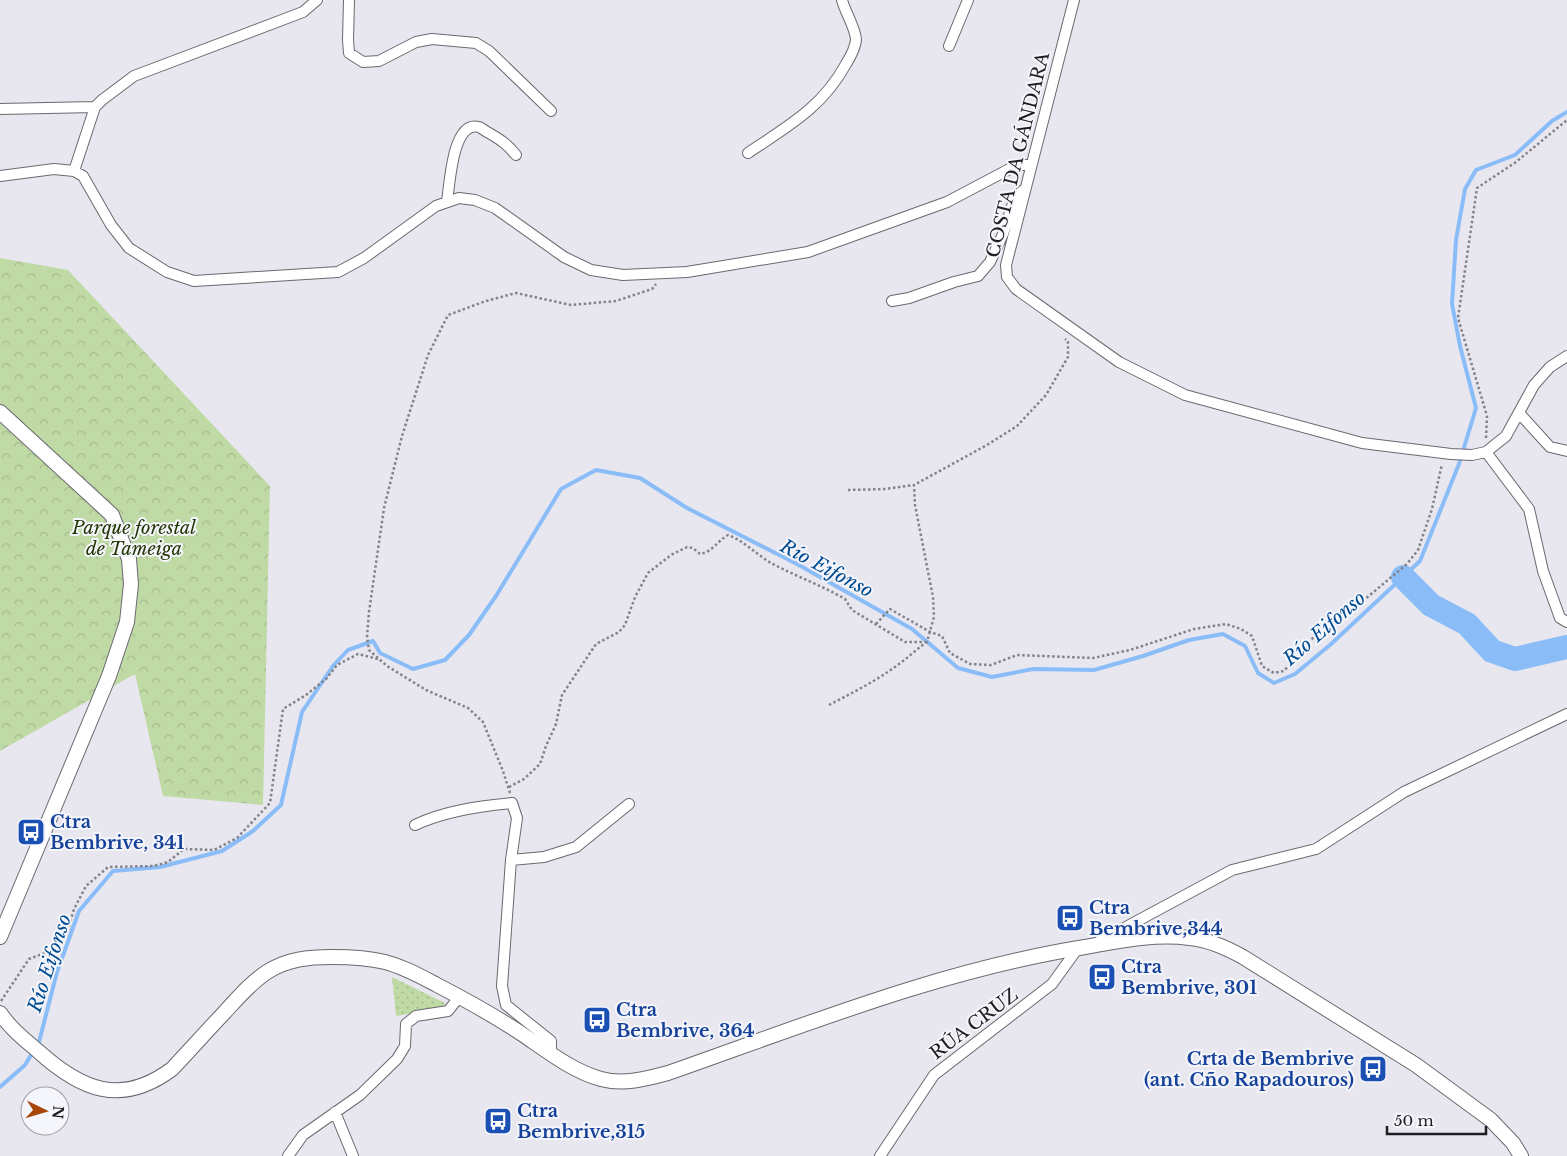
<svg xmlns="http://www.w3.org/2000/svg" width="1567" height="1156" viewBox="0 0 1567 1156" font-family="'Libre Baskerville',serif">
<style>
.forest{fill:url(#forest-crowns)}
.park{fill:url(#park-dots)}
.lines{fill:none;stroke-linecap:round;stroke-linejoin:round}
.stream{stroke:#8abdf8;stroke-width:4}
.river{stroke:#8abdf8;stroke-width:24}
.minor-casing{stroke:#69696f;stroke-width:12}
.tertiary-casing{stroke:#69696f;stroke-width:16}
.path{stroke:#828287;stroke-width:2.5;stroke-dasharray:2.5 2.5;stroke-linecap:butt}
.minor{stroke:#fff;stroke-width:10}
.tertiary{stroke:#fff;stroke-width:14}
.labels{text-anchor:middle;stroke-width:4;stroke-linejoin:round;paint-order:stroke}
.street-label{font-size:18px;fill:#1e1e20;stroke:#f5f5fc}
.park-label{font-size:18px;font-style:italic;fill:#233703;stroke:#f5f5fc}
.transit-label{font-size:18px;font-weight:bold;fill:#164399;stroke:#f5f5fc;text-anchor:start}
.water-label{font-size:19px;font-style:italic;fill:#004c91;stroke:#f5f5fc}
</style>
<defs>
<pattern id="forest-crowns" width="20" height="18" patternUnits="userSpaceOnUse" patternTransform="scale(1.25)"><rect width="20" height="18" fill="#c0daa6"/><path d="M2 6a3 3 0 1 1 6 0M12 15a3 3 0 1 1 6 0" fill="none" stroke="#a5bb8f"/></pattern>
<pattern id="park-dots" width="8" height="8" patternUnits="userSpaceOnUse" patternTransform="scale(1.25)"><rect width="8" height="8" fill="#c0daa6"/><path d="M2 2h.1M6 6h.1" fill="none" stroke="#a5bb8f" stroke-width="1.8" stroke-linecap="round"/></pattern>
</defs>
<rect width="100%" height="100%" fill="#e8e7ef"/>
<path class="forest" d="M0,258L68,270L270,486L263,805L163,796L135,674L0,751Z"/>
<path class="park" d="M392,977L445,1003L443,1008L396,1016Z"/>
<g class="lines">
<path class="stream" d="M0,1087L25,1065L39,1042L57,972L79,911L113,871L160,867L222,851L253,831L281,805L302,712L333,666L348,650L373,641L380,653L413,669L445,660L469,635L496,596L561,489L596,470L640,478L687,508L797,564L912,629L958,668L992,677L1033,669L1094,670L1143,656L1189,640L1223,634L1245,646L1258,673L1274,683L1295,674L1330,645L1420,561L1459,464L1476,408L1460,346L1452,304L1456,240L1465,189L1476,170L1515,155L1552,121L1567,112"/>
<path class="river" d="M1403,577L1431,605L1467,624L1492,651L1515,659L1567,647"/>
<defs>
<path id="minor" d="M349,0L348,40L349,53L363,62L379,61L416,42L432,39L476,43L489,51L551,111
M1074,0L1006,265L1007,277L1016,289L1119,362L1185,395L1362,443L1451,454L1472,455L1486,452
M949,46L968,0
M0,109L95,107
M748,153C788,126 822,108 846,64C851,56 855,49 856,40C856,29 845,12 842,0
M74,171L95,107L102,100L134,76L303,12L317,0
M0,176L54,169L74,171L83,176L111,225L129,248L167,272L194,281L338,272L364,258L436,206L459,198L475,200L495,208L564,257L591,270L623,275L687,272L808,252L947,202L1017,165H1031
M447,201C450,185 452,120 479,127C482,128 486,132 489,133C501,140 507,144 516,155
M892,301L909,298L954,282L978,276L990,262L1003,234L1015,197L1025,189
M1519,413L1550,447L1567,451
M1486,452L1529,509L1543,571L1560,618L1567,622
M1486,452L1506,436L1534,385L1550,367L1567,356
M415,825C444,811 479,806 512,803L517,818L511,860L502,986L506,1005L551,1041V1054
M511,860L544,857L576,847L629,804
M1100,941L1232,870L1316,849L1404,792L1567,714
M335,1112L353,1156
M288,1156L303,1135L360,1095L397,1059L405,1046L406,1024L416,1016L448,1011L460,996
M880,1156L934,1075L1052,984L1078,948"/>
<path id="tertiary" d="M0,412L112,515L129,559L131,584L127,622L109,676L0,937
M0,1013C10,1028 24,1039 38,1051C81,1090 121,1107 172,1069C189,1051 206,1032 223,1014C237,999 250,983 267,972C287,959 309,957 332,957C349,957 369,958 385,962C404,967 420,976 437,985C466,1000 495,1016 522,1034C547,1051 572,1071 601,1079C623,1085 646,1079 668,1073C805,1025 941,970 1085,947C1119,941 1155,933 1190,938C1209,940 1227,948 1243,957L1416,1065L1491,1120L1513,1143L1521,1156"/>
</defs>
<use href="#minor" class="minor-casing"/>
<use href="#tertiary" class="tertiary-casing"/>
<path class="path" d="M1486,438L1487,416L1458,318L1477,188L1516,162L1567,120
M848,490L885,489L914,485
M876,624L890,609L930,632L942,636L950,653L970,664L991,665L1017,655L1093,658L1130,650L1194,629L1226,624L1241,629L1252,636L1262,666L1274,673L1284,671L1326,623L1342,613L1352,610L1407,564L1418,550L1432,509L1442,464
M829,705C854,692 880,679 903,661C911,655 918,648 927,642L934,617L933,597L915,505L914,485L987,445L1017,426L1046,395L1068,357V341L1065,339
M509,787L524,779L540,764L546,746L556,724L562,695L596,644L619,632L625,625L635,597L648,573L671,555L687,547L693,548L700,554C714,551 717,541 728,535C743,540 757,555 771,563C795,576 821,585 845,599L852,610L905,642H927
M510,793L503,771L483,722L468,708L426,690L387,666L369,650L367,637L369,612L384,508L402,436L428,355L448,315L486,301L516,293L571,305L616,301L652,289L656,284
M1,1001L29,959L53,950L68,930L74,909L86,886L108,867L154,866L168,862L184,849L214,850L237,838L270,803L283,709L306,695L326,679L337,665L358,654L378,659"/>
<use href="#minor" class="minor"/>
<use href="#tertiary" class="tertiary"/>
</g>
<defs>
<symbol id="bus-square" viewBox="-11 -11 22 22"><rect x="-9" y="-9" width="18" height="18" rx="4" fill="#1a4fb4" stroke="#f5f5fc"/><path d="M-5-6H5V4H4V6H2V4H-2V6H-4V4H-5ZM-3.5-4V0h7V-4ZM-3.5 1.2v1.5H-2V1.2ZM2 1.2v1.5H3.5V1.2Z" fill="#fff"/></symbol>
</defs>
<g fill-rule="evenodd">
<use href="#bus-square" x="15" y="816" width="32" height="32"/>
<use href="#bus-square" x="1054" y="902" width="32" height="32"/>
<use href="#bus-square" x="1086" y="961" width="32" height="32"/>
<use href="#bus-square" x="581" y="1004" width="32" height="32"/>
<use href="#bus-square" x="1357" y="1053" width="32" height="32"/>
<use href="#bus-square" x="482" y="1105" width="32" height="32"/>
</g>
<g class="labels">
<g class="street-label">
<text transform="translate(1018 155) rotate(-76)" y="6">COSTA DA GÁNDARA</text>
<text transform="translate(974 1024) rotate(-37)" y="6">RÚA CRUZ</text>
</g>
<g class="park-label">
<text x="134" y="534">Parque forestal<tspan x="134" dy="21">de Tameiga</tspan></text>
</g>
<g class="transit-label">
<text x="50" y="828">Ctra<tspan x="50" dy="21">Bembrive, 341</tspan></text>
<text x="1089" y="914">Ctra<tspan x="1089" dy="21">Bembrive,344</tspan></text>
<text x="1121" y="973">Ctra<tspan x="1121" dy="21">Bembrive, 301</tspan></text>
<text x="616" y="1016">Ctra<tspan x="616" dy="21">Bembrive, 364</tspan></text>
<text x="1354" y="1065" text-anchor="end">Crta de Bembrive<tspan x="1354" dy="21">(ant. Cño Rapadouros)</tspan></text>
<text x="517" y="1117">Ctra<tspan x="517" dy="21">Bembrive,315</tspan></text>
</g>
<g class="water-label">
<text transform="translate(827 568) rotate(28)" y="7">Río Eifonso</text>
<text transform="translate(1324 628) rotate(-41)" y="7">Río Eifonso</text>
<text transform="translate(49 963) rotate(-72)" y="7">Río Eifonso</text>
</g>
</g>
<g transform="translate(45 1111) rotate(95)"><circle r="24" fill="#f5f5fc" stroke="#9f9fa4"/>
<path d="M0-4L9 19L0 12L-9 19Z" fill="#a84609"/>
<text y="-8" font-size="14" font-weight="bold" text-anchor="middle" fill="#1e1e20">N</text>
</g>
<path d="M1387 1126v8h99v-8" fill="none" stroke="#1e1e20" stroke-width="2.5"/>
<text x="1394" y="1126" font-size="15" fill="#1e1e20" stroke="#f5f5fc" stroke-width="4" paint-order="stroke">50 m</text>
</svg>
